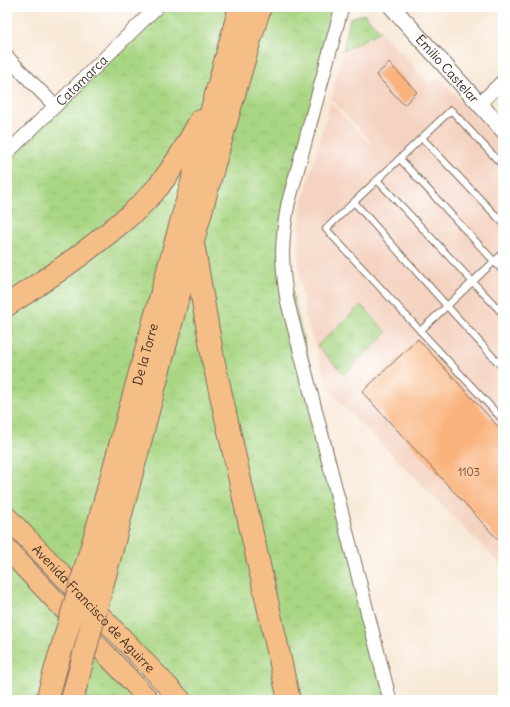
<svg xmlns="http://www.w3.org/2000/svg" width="510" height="707" viewBox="0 0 510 707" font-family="Delius,sans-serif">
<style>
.built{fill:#f4d3c1}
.grass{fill:url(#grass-tufts);stroke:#728050}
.park{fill:url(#park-crowns);stroke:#728050}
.building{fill:#f9b27c}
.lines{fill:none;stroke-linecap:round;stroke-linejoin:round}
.service-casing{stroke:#7d6c5e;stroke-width:8}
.minor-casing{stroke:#7d6c5e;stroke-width:15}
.tertiary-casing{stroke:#7d6c5e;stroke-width:18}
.primary-casing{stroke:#7d6c5e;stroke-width:22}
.motorway-casing{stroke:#7d6c5e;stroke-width:24}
.service{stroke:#fff;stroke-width:6}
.minor{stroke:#fff;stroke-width:13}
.tertiary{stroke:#fff;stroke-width:16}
.primary{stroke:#f6be87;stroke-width:20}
.motorway{stroke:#f6be87;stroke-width:22}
.motorway-bridge-casing{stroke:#7d6c5e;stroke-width:24;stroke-linecap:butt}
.motorway-bridge{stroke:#f6be87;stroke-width:22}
.labels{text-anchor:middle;stroke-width:3;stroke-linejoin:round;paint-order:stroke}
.number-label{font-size:11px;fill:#6a4c36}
.street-label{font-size:13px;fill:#3b2a1e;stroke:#fff}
</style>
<defs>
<pattern id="grass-tufts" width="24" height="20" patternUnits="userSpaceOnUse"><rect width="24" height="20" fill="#a9d683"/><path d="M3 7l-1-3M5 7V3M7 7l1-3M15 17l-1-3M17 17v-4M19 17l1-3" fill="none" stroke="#92b871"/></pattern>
<pattern id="park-crowns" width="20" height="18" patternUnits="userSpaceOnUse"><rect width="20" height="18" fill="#a9d683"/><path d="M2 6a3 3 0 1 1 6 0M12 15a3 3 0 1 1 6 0" fill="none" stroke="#92b871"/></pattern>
</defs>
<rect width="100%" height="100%" fill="#fff"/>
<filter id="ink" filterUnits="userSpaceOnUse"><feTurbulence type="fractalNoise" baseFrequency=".025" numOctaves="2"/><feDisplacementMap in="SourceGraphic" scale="8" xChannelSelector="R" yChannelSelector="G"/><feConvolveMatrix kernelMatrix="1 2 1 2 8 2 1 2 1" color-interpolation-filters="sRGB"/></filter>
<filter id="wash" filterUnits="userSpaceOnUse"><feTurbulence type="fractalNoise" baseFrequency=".012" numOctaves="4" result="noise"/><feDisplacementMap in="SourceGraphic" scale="16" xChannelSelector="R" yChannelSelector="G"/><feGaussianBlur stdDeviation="0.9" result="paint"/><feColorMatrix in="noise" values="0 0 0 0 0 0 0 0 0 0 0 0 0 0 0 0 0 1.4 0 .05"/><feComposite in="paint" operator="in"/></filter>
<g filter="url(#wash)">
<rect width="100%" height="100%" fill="#f8e8d5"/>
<path class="built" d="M381,32L431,85L439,78L503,145V567L330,392L306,319L298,259L301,208L330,102L369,143L387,127L370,141L331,99L343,53Z"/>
<path class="grass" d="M364,14L380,31L343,51L350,18Z
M361,305L387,333L344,374L317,346Z"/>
<path class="park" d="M157,7H240L78,595L7,519V153Z
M260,7H342L282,251L390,700H180L95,612Z
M7,551L70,620L47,700H7Z
M88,642L145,700H71Z"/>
<g id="blocks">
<path class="building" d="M389,63L417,92L404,105L376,75Z
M418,339L503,432V545L362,392Z"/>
</g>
</g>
<g filter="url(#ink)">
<use href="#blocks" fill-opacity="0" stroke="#7d6c5e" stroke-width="1"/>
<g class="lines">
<defs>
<path id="service" d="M422,138L503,223
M400,159L503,271
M503,166L451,110L354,202L447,306L503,253
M377,180L503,314
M354,202L326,229L503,420
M420,331L447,306L503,368"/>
<g id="minor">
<path d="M342,7L288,204C281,241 281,263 287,300L390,700"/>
<path d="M7,57L55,106"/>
<path d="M479,104L503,81"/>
<path id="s1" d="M7,153L157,7"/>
</g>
<g id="tertiary">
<path id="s2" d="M392,7L503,130"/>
</g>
<g id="primary">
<path id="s3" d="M7,517L181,700"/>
<path d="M7,549L149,700"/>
</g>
<g id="motorway">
<path d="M194,249L213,359L289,700"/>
<path d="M7,305C46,280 83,255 118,225C132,214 146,201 158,187C174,167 188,144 200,121"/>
<path id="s4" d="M98,526L240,7"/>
<path d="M115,537C162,360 206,182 260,7"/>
<path d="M47,700L55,671"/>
<path d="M72,700L76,685"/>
</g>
</defs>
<use href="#service" class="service-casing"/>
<use href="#minor" class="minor-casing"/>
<use href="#tertiary" class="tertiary-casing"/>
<use href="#primary" class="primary-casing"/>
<use href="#motorway" class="motorway-casing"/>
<use href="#service" class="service"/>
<use href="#minor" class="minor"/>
<use href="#tertiary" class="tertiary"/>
<use href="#primary" class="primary"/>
<use href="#motorway" class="motorway"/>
<defs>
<path id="motorway-bridge" d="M55,671L98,526
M76,685L115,537"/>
</defs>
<use href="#motorway-bridge" class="motorway-bridge-casing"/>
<use href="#motorway-bridge" class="motorway-bridge"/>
</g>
</g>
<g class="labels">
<g class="number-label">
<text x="469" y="476">1103</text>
</g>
<g class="street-label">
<text dy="5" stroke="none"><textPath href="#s2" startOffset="83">Emilio Castelar</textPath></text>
<text dy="5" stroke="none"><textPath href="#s1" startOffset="104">Catamarca</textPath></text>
<text dy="5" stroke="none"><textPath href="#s4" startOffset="178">De la Torre</textPath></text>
<text dy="5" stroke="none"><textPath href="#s3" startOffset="126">Avenida Francisco de Aguirre</textPath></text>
</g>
</g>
<rect width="510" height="707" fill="none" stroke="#fff" stroke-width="24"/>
</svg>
